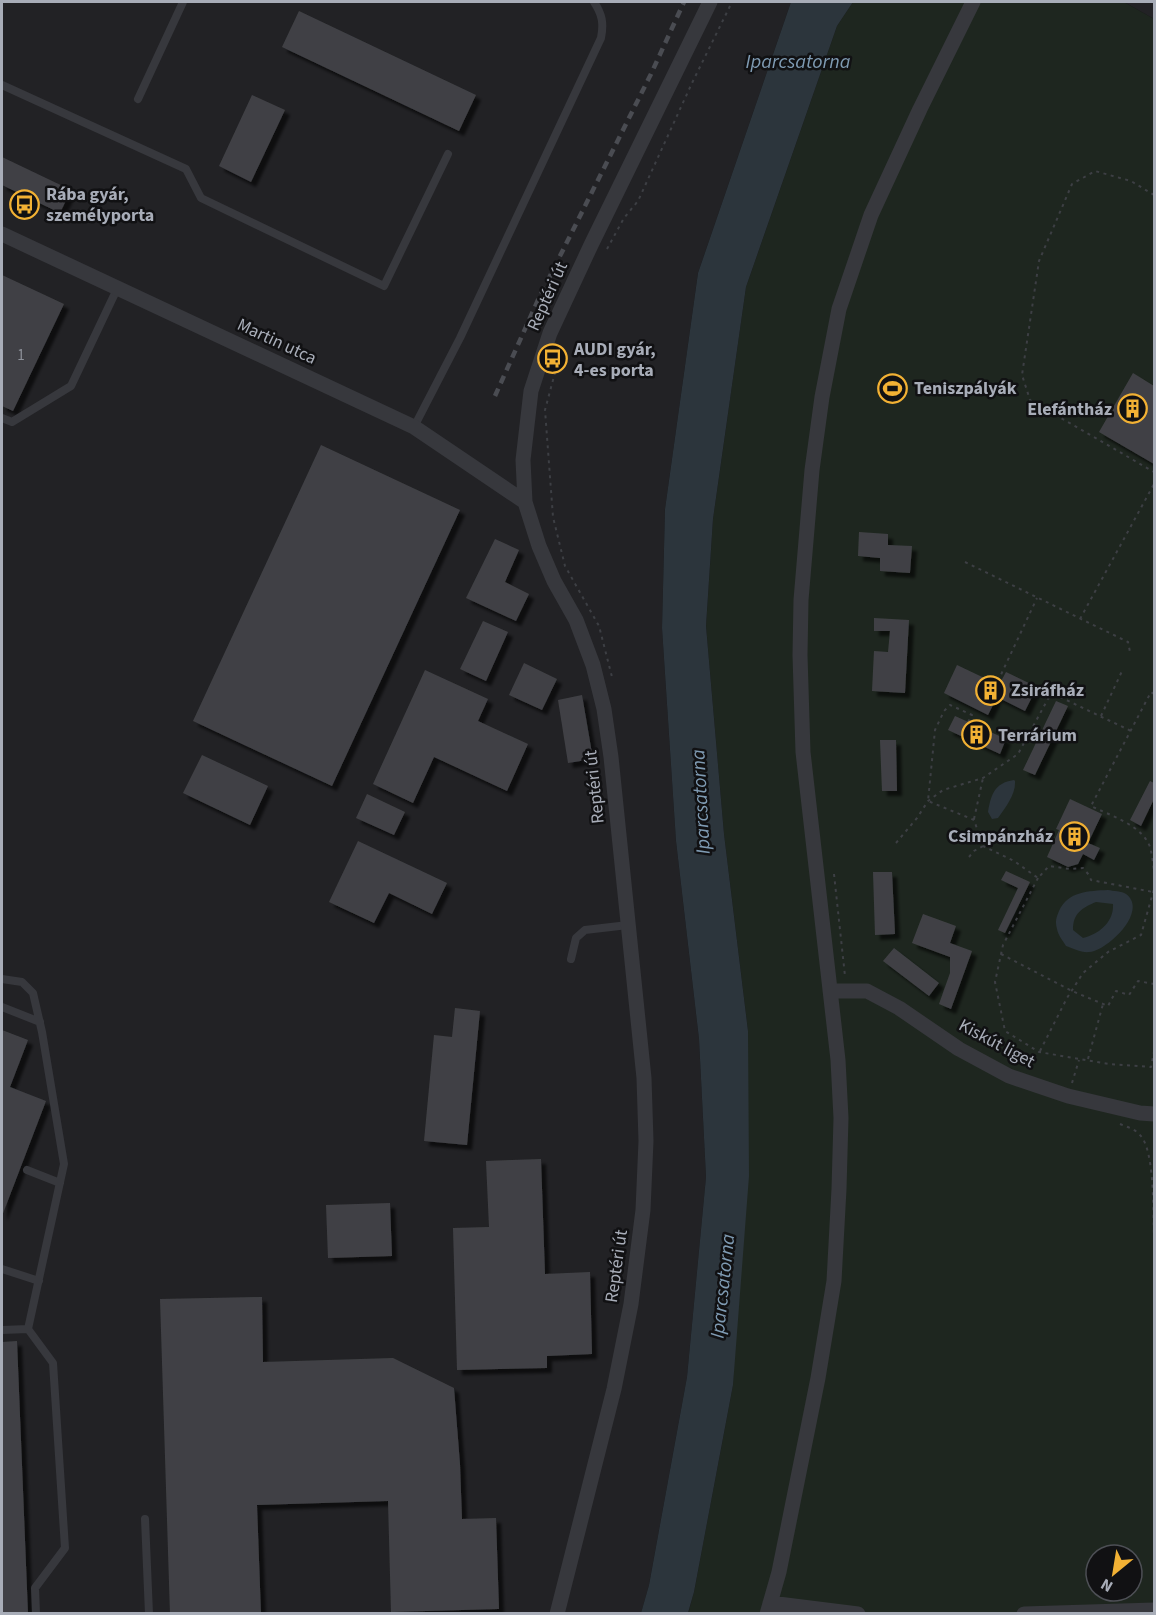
<svg xmlns="http://www.w3.org/2000/svg" width="1156" height="1615" viewBox="0 0 1156 1615" font-family="'Source Sans 3',sans-serif">
<style>
.built{fill:#222225}
.green{fill:#1e261f;fill-rule:evenodd}
.water{fill:#2c353c;fill-rule:evenodd}
.building{fill:#404145;filter:url(#shadow)}
.lines{fill:none;stroke-linecap:round;stroke-linejoin:round}
.path{stroke:#3d3f44;stroke-width:2;stroke-dasharray:3 4.5;stroke-linecap:butt}
.service{stroke:#37383d;stroke-width:8}
.minor{stroke:#37383d;stroke-width:15}
.rail{stroke:#4a4c52;stroke-width:4.5;stroke-dasharray:8 6;stroke-linecap:butt}
.labels{text-anchor:middle;stroke-width:5;stroke-linejoin:round;paint-order:stroke}
.number-label{font-size:15px;fill:#8e929b}
.poi-label{font-size:18px;font-weight:bold;fill:#a8adb8;stroke:#111113;text-anchor:start}
.street-label{font-size:18px;fill:#a8adb8;stroke:#111113}
.water-label{font-size:20px;font-style:italic;fill:#7f9bb3;stroke:#111113}
</style>
<defs>
<filter id="shadow"><feDropShadow dx="5" dy="5" stdDeviation="1.5" flood-color="#0009"/></filter>
</defs>
<rect width="100%" height="100%" fill="#161618"/>
<path class="built" d="M2,2H791L698,273L665,509L662,628L676,841L699,1039L706,1177L687,1377L649,1585L641,1613L2,1614Z
M1124,2H1154V19Z"/>
<path class="green" d="M853,2H1124L1154,19V1613L688,1614L694,1592L733,1385L748,1031L724,834L706,626L713,519L746,287L837,26ZM1096,1555H1132V1591H1096Z"/>
<path class="water" d="M791,2H853L837,26L746,287L713,519L706,626L724,834L748,1031L749,1176L733,1385L694,1592L688,1613H641L649,1585L687,1377L706,1177L699,1039L676,841L662,628L665,509L698,273Z
M1014,780L1015,781C1016,794 1006,807 998,818L992,819L988,812C991,795 994,783 1014,780Z
M1108,890C1113,891 1122,891 1126,894C1149,911 1107,951 1089,952C1082,953 1072,948 1066,946C1063,941 1058,935 1057,929C1055,922 1056,918 1059,911C1068,891 1089,891 1108,890ZM1096,902L1113,904C1114,922 1099,934 1083,938L1073,930C1073,913 1082,908 1096,902Z"/>
<path class="building" d="M299,11L476,95L459,131L282,47Z
M252,95L285,110L251,182L219,166Z
M2,157L71,190L60,213L2,185Z
M2,275L64,304L13,411L2,406Z
M1133,373L1154,386V464L1099,432Z
M321,445L460,510L332,786L193,721Z
M859,532L888,534V545L912,546L910,573L880,571V558L858,556Z
M495,539L519,550L505,582L529,594L516,621L466,598Z
M874,618L909,620L905,693L872,691L874,651L888,652L890,631H874Z
M483,621L508,632L486,681L460,669Z
M524,663L557,679L542,710L509,695Z
M957,665L999,685L1006,672L1037,687L1025,711L997,697L988,715L944,693Z
M425,670L488,699L478,721L528,744L507,791L434,757L413,803L373,784Z
M582,695L593,759L568,763L558,700Z
M1056,701L1068,706L1035,775L1023,770Z
M955,716L1006,739L1000,754L948,730Z
M880,740H896L897,791H882Z
M202,755L268,786L250,825L183,793Z
M1150,781L1154,783V799L1141,826L1130,820Z
M367,794L405,812L394,835L356,818Z
M1070,799L1102,814L1088,843L1100,848L1094,860L1083,854L1078,864L1068,867L1047,857L1059,830L1056,829Z
M358,841L447,883L432,914L389,893L374,923L329,902Z
M1006,871L1030,882L1005,933L998,930L1018,888L1001,880Z
M873,872H892L895,934L875,935Z
M923,914L956,926L950,943L972,951L951,1009L939,1004L950,973V957L912,943Z
M894,948L939,983L929,996L883,961Z
M455,1008L480,1011L467,1145L424,1141L434,1035L452,1037Z
M2,1030L28,1040L10,1087L46,1101L2,1216Z
M541,1159L545,1274L590,1272L592,1354L547,1356V1368L457,1370L453,1228L489,1227L486,1161Z
M390,1203L392,1256L328,1258L326,1205Z
M262,1297L263,1362L393,1358L454,1388L460,1464L462,1519L496,1518L499,1609L391,1612L388,1501L257,1505L261,1614H170L160,1299Z
M17,1341L28,1614H2V1342Z"/>
<g class="lines">
<path class="path" d="M1154,195L1131,181L1095,171L1072,184L1039,261L1022,375L1030,400L1154,472
M607,249L624,218L638,201L692,83L732,2
M561,350L545,410L553,517L565,566L599,626L612,677
M965,562L1128,642L1130,652
M1080,619L1154,484
M998,681L1037,598
M1154,694L1151,692L1091,806C1111,816 1142,825 1150,847C1152,854 1153,863 1154,871
M1101,716L1123,669
M968,722L972,715L950,705L944,711L935,730L928,801L974,820L983,846L1014,861L1038,878L1049,866L1070,869L1083,868L1089,875L1091,880L1153,892
M974,819L983,778
M896,843L917,818L928,801L943,790L983,778L1018,754L1049,697L1056,695L1131,731
M969,857L974,851L983,846
M834,874L845,976
M1038,878L1003,945L995,982L1005,1031L1039,1052L1109,1064L1151,1067L1154,1052
M1001,954L1072,991L1108,1006L1116,991L1129,995L1138,981L1154,984
M1040,1051L1067,998L1083,973L1108,952L1141,935L1154,889
M1088,1059L1103,1004
M1072,1083L1079,1060
M1120,1124C1127,1127 1135,1129 1140,1135C1155,1150 1153,1214 1154,1236"/>
<path class="service" d="M2,85L186,169L201,198L384,286L448,154
M138,99L183,2
M2,418L12,422L71,386L117,289
M414,427L460,338L601,38C604,23 602,14 594,2
M571,959L576,938L585,930L628,925
M2,979L22,982L33,993L42,1032L64,1164L28,1329
M2,1007L40,1022
M27,1170L60,1183
M2,1269L39,1281
M2,1330L28,1329L53,1363L65,1548L35,1588L36,1614
M145,1519L149,1614"/>
<path class="minor" d="M2,234L414,427L525,502
M830,991H867L899,1008L959,1049L1009,1076L1068,1096L1140,1113L1154,1114
M770,1603L858,1614
M557,1614L614,1389L631,1304L643,1210L646,1141L644,1078L611,757L604,709L593,665L576,620L554,581L539,546L525,502L523,460L531,391L550,333L591,245L710,2
M767,1614L779,1572L818,1378L834,1281L839,1189L841,1118L838,1060L803,752L800,655L801,600L812,470L822,397L839,309L871,215L920,109L973,2
M1024,1614L1154,1610"/>
<path class="rail" d="M495,396L538,300L651,74L684,2"/>
</g>
<defs>
<symbol id="bus-ring" viewBox="-11 -11 22 22"><circle r="9.5" fill="#111113" stroke="#f2b134" stroke-width="1.5"/><path d="M-5-6H5V4H4V6H2V4H-2V6H-4V4H-5ZM-3.5-4V0h7V-4ZM-3.5 1.2v1.5H-2V1.2ZM2 1.2v1.5H3.5V1.2Z" fill="#f2b134"/></symbol>
<symbol id="stadium-ring" viewBox="-11 -11 22 22"><circle r="9.5" fill="#111113" stroke="#f2b134" stroke-width="1.5"/><path d="M0-5a6.5 5 0 1 0 0 10a6.5 5 0 1 0 0-10ZM-3.5-1.8h7v3.6h-7Z" fill="#f2b134"/></symbol>
<symbol id="building-ring" viewBox="-11 -11 22 22"><circle r="9.5" fill="#111113" stroke="#f2b134" stroke-width="1.5"/><path d="M-4-6H4V6H1V3H-1V6H-4ZM-2.5-4.3h1.7v1.8h-1.7ZM.8-4.3h1.7v1.8H.8ZM-2.5-1h1.7V.8h-1.7ZM.8-1h1.7V.8H.8Z" fill="#f2b134"/></symbol>
</defs>
<g fill-rule="evenodd">
<use href="#bus-ring" x="8" y="188" width="33" height="33"/>
<use href="#bus-ring" x="536" y="342" width="33" height="33"/>
<use href="#stadium-ring" x="876" y="372" width="33" height="33"/>
<use href="#building-ring" x="1116" y="392" width="33" height="33"/>
<use href="#building-ring" x="974" y="674" width="33" height="33"/>
<use href="#building-ring" x="960" y="718" width="33" height="33"/>
<use href="#building-ring" x="1058" y="820" width="33" height="33"/>
</g>
<g class="labels">
<g class="number-label">
<text x="21" y="360">1</text>
</g>
<g class="poi-label">
<text x="46" y="200">Rába gyár,<tspan x="46" dy="21">személyporta</tspan></text>
<text x="574" y="355">AUDI gyár,<tspan x="574" dy="21">4-es porta</tspan></text>
<text x="914" y="394">Teniszpályák</text>
<text x="1112" y="415" text-anchor="end">Elefántház</text>
<text x="1011" y="696">Zsiráfház</text>
<text x="998" y="741">Terrárium</text>
<text x="1053" y="842" text-anchor="end">Csimpánzház</text>
</g>
<g class="street-label">
<text transform="translate(547 296) rotate(-66)" y="6">Reptéri út</text>
<text transform="translate(277 341) rotate(25)" y="6">Martin utca</text>
<text transform="translate(594 787) rotate(-96)" y="6">Reptéri út</text>
<text transform="translate(997 1043) rotate(28)" y="6">Kiskút liget</text>
<text transform="translate(616 1266) rotate(-82)" y="6">Reptéri út</text>
</g>
<g class="water-label">
<text x="798" y="68">Iparcsatorna</text>
<text transform="translate(700 802) rotate(-93)" y="7">Iparcsatorna</text>
<text transform="translate(722 1286) rotate(-84)" y="7">Iparcsatorna</text>
</g>
</g>
<rect width="1156" height="1615" fill="none" stroke="#a8adb8" stroke-width="6"/>
<g transform="translate(1114 1573) rotate(210)"><circle r="28" fill="#111113" stroke="#4d4f55" stroke-width="1.5"/>
<path d="M0-4.5L10 22L0 15L-10 22Z" fill="#f2b134"/>
<text y="-9" font-size="16" font-weight="bold" text-anchor="middle" fill="#a8adb8">N</text>
</g>
</svg>
